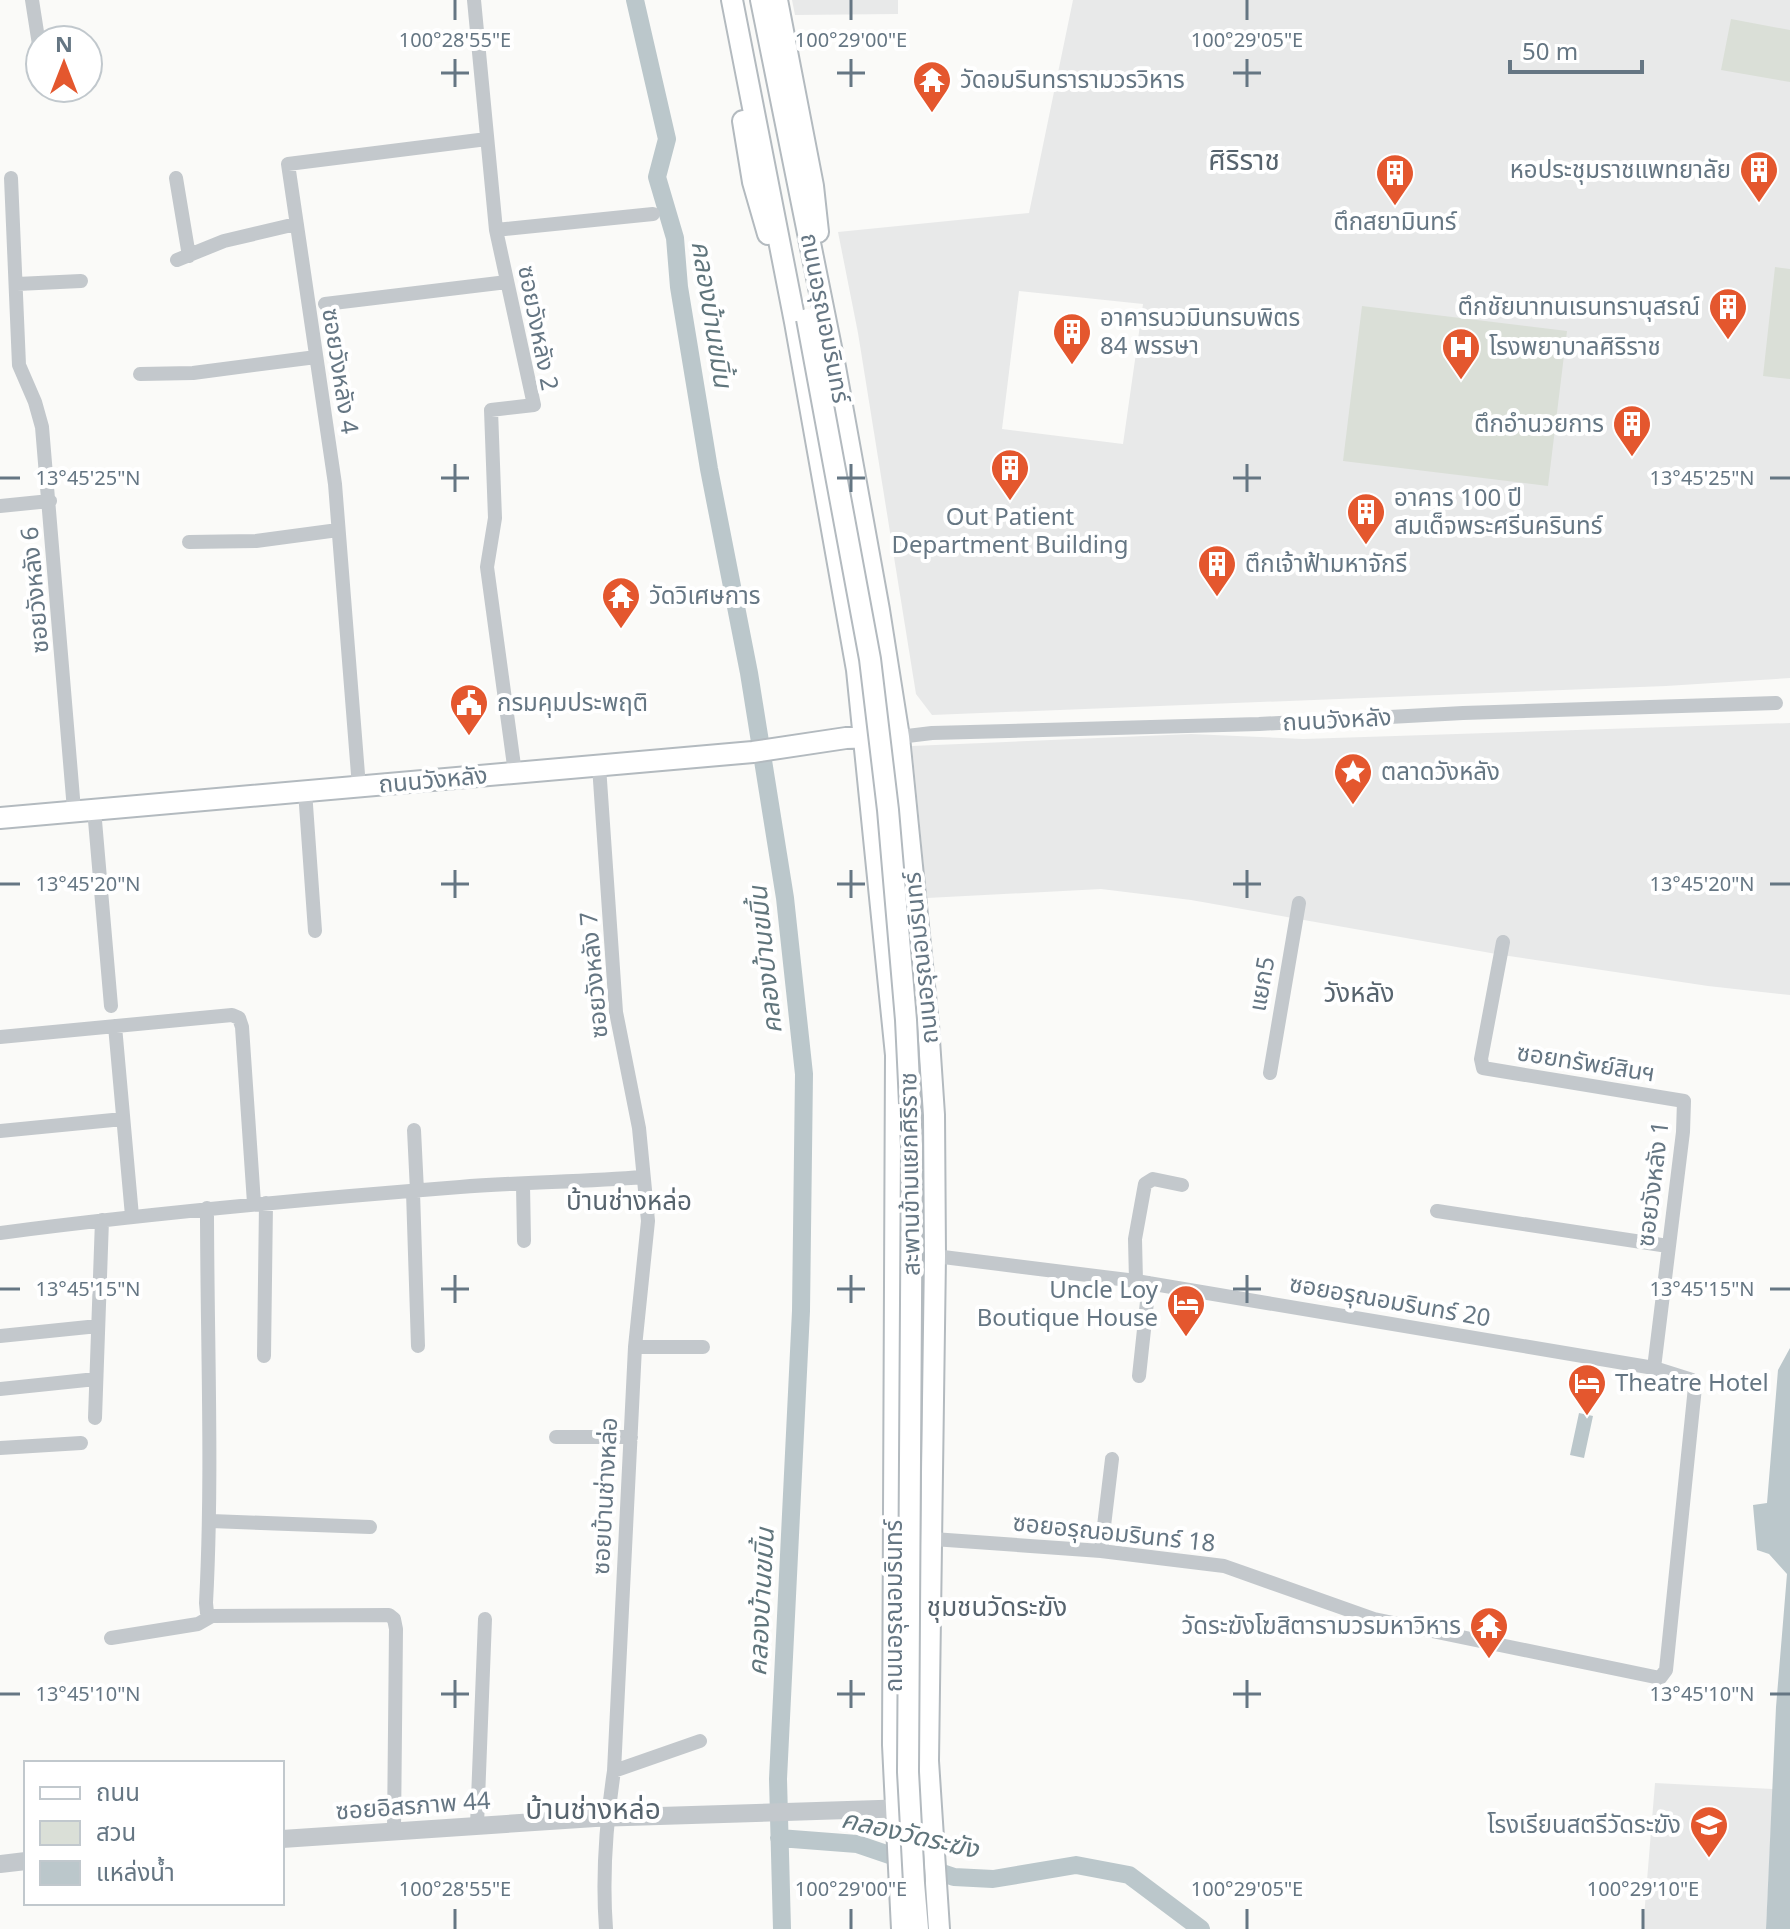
<svg xmlns="http://www.w3.org/2000/svg" width="1790" height="1929" viewBox="0 0 1790 1929" font-family="'Noto Sans','Noto Sans Thai',sans-serif">
<style>
.built{fill:#e8e9e9;fill-rule:evenodd}
.green{fill:#dadfd7}
.water{fill:#bbc7cb}
.lines{fill:none;stroke-linecap:round;stroke-linejoin:round}
.canal{stroke:#bbc7cb;stroke-width:18}
.secondary-casing{stroke:#b3babf;stroke-width:24}
.minor{stroke:#c3c8cc;stroke-width:14}
.tertiary{stroke:#c3c8cc;stroke-width:18}
.secondary{stroke:#fff;stroke-width:20}
.secondary-bridge-casing{stroke:#b3babf;stroke-width:24;stroke-linecap:butt}
.secondary-bridge{stroke:#fff;stroke-width:20}
.ticks{fill:none;stroke:#657683;stroke-width:3}
.labels{text-anchor:middle;stroke-width:8;stroke-linejoin:round;paint-order:stroke}
.poi-label{font-size:24px;fill:#657683;stroke:#fff;text-anchor:start}
.street-label{font-size:24px;fill:#657683;stroke:#fff}
.water-label{font-size:26px;font-style:italic;fill:#60757c;stroke:#fff}
.neighbourhood-label{font-size:26px;fill:#57646e;stroke:#fff}
.quarter-label{font-size:28px;fill:#57646e;stroke:#fff}
.ticks-label{font-size:20px;text-anchor:middle;fill:#657683;stroke:#fff;stroke-width:8;stroke-linejoin:round;paint-order:stroke}
</style>
<rect width="100%" height="100%" fill="#fafaf8"/>
<path class="built" d="M792,0H898V14L795,15Z
M1073,0H1790V678L1666,686L932,715L916,694L858,333L838,232L1029,213ZM1019,291L1143,304L1123,444L1002,429Z
M1790,723V995L1708,986L1502,955L1191,900L1101,889L927,898L912,746L1191,734L1303,739Z
M1655,1783L1773,1789L1766,1929H1643Z"/>
<path class="green" d="M1731,19L1790,30V82L1721,70Z
M1775,267L1790,269V379L1763,376Z
M1362,306L1567,331L1548,486L1343,461Z"/>
<path class="water" d="M1790,1348V1929H1766L1776,1707L1787,1574L1769,1554L1757,1550L1753,1505L1767,1503L1778,1370Z
M1579,1413L1593,1416L1584,1458L1570,1455Z"/>
<g class="lines">
<path class="canal" d="M635,0L667,139L657,177L675,238L679,287L709,469L749,673L785,898L804,1074L801,1311L778,1779L782,1929
M779,1838L857,1844L954,1877L993,1879L1076,1865L1129,1875L1201,1929"/>
<defs>
<path id="secondary" d="M732,0L795,322L857,670L896,1055L893,1745L902,1929
M761,0L835,367L879,610L899,737L928,1025L934,1115L935,1256L928,1761L939,1929
M777,0L813,186L818,232
M743,121L753,182L768,234
M0,818L753,752L846,738L876,737
M914,1883L918,1929"/>
</defs>
<use href="#secondary" class="secondary-casing"/>
<path class="minor" d="M32,0L40,51
M474,0L496,230L534,405L491,410L495,518L487,567L515,773
M11,178L19,365L35,402L42,427L74,810
M176,178L189,256
M496,230L653,214
M177,260L224,241L296,224
M17,284L81,281
M325,304L507,282
M140,374L193,373L316,357
M0,506L50,501
M189,542L256,541L338,530
M899,737L932,733L1259,724L1463,713L1776,703
M599,766L616,1012L639,1128L648,1221L635,1347L614,1771C606,1823 602,1876 606,1929
M359,787L335,484L288,164L487,139
M305,791L315,931
M94,809L111,1006
M1503,942L1481,1059L1483,1068L1684,1101L1683,1132L1654,1368
M115,1026L132,1216
M0,1037L232,1015L239,1018L242,1027L254,1203
M1270,1073L1299,903
M414,1130L417,1191
M0,1131L123,1119
M523,1185L524,1241
M413,1192L418,1346
M207,1208C207,1340 213,1472 206,1603L207,1613L212,1616
M1437,1211L1668,1246
M0,1233C153,1213 306,1199 460,1187C521,1182 582,1182 643,1177
M1136,1281L1135,1239L1145,1184L1153,1179L1182,1185
M0,1336L98,1326
M635,1347H703
M264,1356L266,1203
M1139,1376L1149,1283
M0,1389L96,1379
M95,1418L102,1220
M556,1437H631
M0,1448L81,1443
M211,1521L370,1527
M933,1539L1101,1551L1224,1566L1374,1619L1660,1678L1666,1670L1695,1387L1692,1380L1654,1368L1136,1281L935,1256
M1101,1551L1112,1459
M111,1638L198,1624L212,1616L389,1615L394,1619L396,1629L394,1831
M614,1771L700,1741
M477,1825L485,1619"/>
<path class="tertiary" d="M282,1839L595,1818L910,1808
M0,1864L26,1861"/>
<use href="#secondary" class="secondary"/>
<defs>
<path id="secondary-bridge" d="M807,319L870,659L888,810L906,1020L912,1146L908,1772L914,1883"/>
</defs>
<use href="#secondary-bridge" class="secondary-bridge-casing"/>
<use href="#secondary-bridge" class="secondary-bridge"/>
</g>
<path class="ticks" d="M455,0V20M851,0V20M1247,0V20M455,59V87M851,59V87M1247,59V87M441,73H469M837,73H865M1233,73H1261M455,464V492M851,464V492M1247,464V492M0,478H20M441,478H469M837,478H865M1233,478H1261M1770,478H1790M455,870V898M851,870V898M1247,870V898M0,884H20M441,884H469M837,884H865M1233,884H1261M1770,884H1790M455,1275V1303M851,1275V1303M1247,1275V1303M0,1289H20M441,1289H469M837,1289H865M1233,1289H1261M1770,1289H1790M455,1680V1708M851,1680V1708M1247,1680V1708M0,1694H20M441,1694H469M837,1694H865M1233,1694H1261M1770,1694H1790M455,1909V1929M851,1909V1929M1247,1909V1929M1643,1909V1929"/>
<defs>
<symbol id="temple-pin" viewBox="-11 -11 22 30"><path d="M0 17L-7.5 6A9.5 9.5 0 1 1 7.5 6Z" fill="#e4572e" stroke="#fff"/><path d="M0-6L5-2H3V0L6.5 2.5H4V6H1.5V3h-3V6H-4V2.5H-6.5L-3 0V-2H-5Z" fill="#fff"/></symbol>
<symbol id="building-pin" viewBox="-11 -11 22 30"><path d="M0 17L-7.5 6A9.5 9.5 0 1 1 7.5 6Z" fill="#e4572e" stroke="#fff"/><path d="M-4-6H4V6H1V3H-1V6H-4ZM-2.5-4.3h1.7v1.8h-1.7ZM.8-4.3h1.7v1.8H.8ZM-2.5-1h1.7V.8h-1.7ZM.8-1h1.7V.8H.8Z" fill="#fff"/></symbol>
<symbol id="hospital-pin" viewBox="-11 -11 22 30"><path d="M0 17L-7.5 6A9.5 9.5 0 1 1 7.5 6Z" fill="#e4572e" stroke="#fff"/><path d="M-5-5h3v3.5h4V-5h3V5h-3V1.5h-4V5h-3Z" fill="#fff"/></symbol>
<symbol id="civic-pin" viewBox="-11 -11 22 30"><path d="M0 17L-7.5 6A9.5 9.5 0 1 1 7.5 6Z" fill="#e4572e" stroke="#fff"/><path d="M-.6-6.5H3V-4.5H.6V-3L4-1V1h2V6H-6V1h2V-1L-.6-3ZM-1.2 2.5V6h2.4V2.5Z" fill="#fff"/></symbol>
<symbol id="sight-pin" viewBox="-11 -11 22 30"><path d="M0 17L-7.5 6A9.5 9.5 0 1 1 7.5 6Z" fill="#e4572e" stroke="#fff"/><path d="M0-6L1.8-2.2L6-1.7L2.9 1.2L3.7 5.4L0 3.3L-3.7 5.4L-2.9 1.2L-6-1.7L-1.8-2.2Z" fill="#fff"/></symbol>
<symbol id="hotel-pin" viewBox="-11 -11 22 30"><path d="M0 17L-7.5 6A9.5 9.5 0 1 1 7.5 6Z" fill="#e4572e" stroke="#fff"/><path d="M-6-4.5h1.5V1H6V5H4.5V3h-9V5H-6ZM-4 0a1.8 1.8 0 1 1 3.6 0ZM.5 0V-2.5h3Q6-2.5 6 0Z" fill="#fff"/></symbol>
<symbol id="school-pin" viewBox="-11 -11 22 30"><path d="M0 17L-7.5 6A9.5 9.5 0 1 1 7.5 6Z" fill="#e4572e" stroke="#fff"/><path d="M0-5L7-2L0 1L-7-2ZM-4 1L0 2.5L4 1V4Q0 6-4 4Z" fill="#fff"/></symbol>
</defs>
<g fill-rule="evenodd">
<use href="#temple-pin" x="910" y="58" width="44" height="60"/>
<use href="#building-pin" x="1737" y="148" width="44" height="60"/>
<use href="#building-pin" x="1373" y="151" width="44" height="60"/>
<use href="#building-pin" x="1706" y="285" width="44" height="60"/>
<use href="#building-pin" x="1050" y="310" width="44" height="60"/>
<use href="#hospital-pin" x="1439" y="325" width="44" height="60"/>
<use href="#building-pin" x="1610" y="402" width="44" height="60"/>
<use href="#building-pin" x="988" y="446" width="44" height="60"/>
<use href="#building-pin" x="1344" y="490" width="44" height="60"/>
<use href="#building-pin" x="1195" y="542" width="44" height="60"/>
<use href="#temple-pin" x="599" y="574" width="44" height="60"/>
<use href="#civic-pin" x="447" y="681" width="44" height="60"/>
<use href="#sight-pin" x="1331" y="750" width="44" height="60"/>
<use href="#hotel-pin" x="1164" y="1282" width="44" height="60"/>
<use href="#hotel-pin" x="1565" y="1361" width="44" height="60"/>
<use href="#temple-pin" x="1467" y="1604" width="44" height="60"/>
<use href="#school-pin" x="1687" y="1803" width="44" height="60"/>
</g>
<g class="labels">
<g class="poi-label">
<text x="960" y="88">วัดอมรินทรารามวรวิหาร</text>
<text x="1731" y="178" text-anchor="end">หอประชุมราชแพทยาลัย</text>
<text x="1395" y="230" text-anchor="middle">ตึกสยามินทร์</text>
<text x="1700" y="315" text-anchor="end">ตึกชัยนาทนเรนทรานุสรณ์</text>
<text x="1100" y="326">อาคารนวมินทรบพิตร<tspan x="1100" dy="28">84 พรรษา</tspan></text>
<text x="1489" y="355">โรงพยาบาลศิริราช</text>
<text x="1604" y="432" text-anchor="end">ตึกอำนวยการ</text>
<text x="1394" y="506">อาคาร 100 ปี<tspan x="1394" dy="28">สมเด็จพระศรีนครินทร์</tspan></text>
<text x="1010" y="525" text-anchor="middle">Out Patient<tspan x="1010" dy="28">Department Building</tspan></text>
<text x="1245" y="572">ตึกเจ้าฟ้ามหาจักรี</text>
<text x="649" y="604">วัดวิเศษการ</text>
<text x="497" y="711">กรมคุมประพฤติ</text>
<text x="1381" y="780">ตลาดวังหลัง</text>
<text x="1158" y="1298" text-anchor="end">Uncle Loy<tspan x="1158" dy="28">Boutique House</tspan></text>
<text x="1615" y="1391">Theatre Hotel</text>
<text x="1461" y="1634" text-anchor="end">วัดระฆังโฆสิตารามวรมหาวิหาร</text>
<text x="1681" y="1833" text-anchor="end">โรงเรียนสตรีวัดระฆัง</text>
</g>
<g class="street-label">
<text transform="translate(825 318) rotate(79)" y="8">ถนนอรุณอมรินทร์</text>
<text transform="translate(538 328) rotate(79)" y="8">ซอยวังหลัง 2</text>
<text transform="translate(340 371) rotate(81)" y="8">ซอยวังหลัง 4</text>
<text transform="translate(35 590) rotate(-95)" y="8">ซอยวังหลัง 6</text>
<text transform="translate(1337 720) rotate(-3)" y="8">ถนนวังหลัง</text>
<text transform="translate(433 780) rotate(-5)" y="8">ถนนวังหลัง</text>
<text transform="translate(921 958) rotate(-96)" y="8">ถนนอรุณอมรินทร์</text>
<text transform="translate(594 975) rotate(-95)" y="8">ซอยวังหลัง 7</text>
<text transform="translate(1262 984) rotate(-80)" y="8">แยก5</text>
<text transform="translate(1586 1063) rotate(9)" y="8">ซอยทรัพย์สินฯ</text>
<text transform="translate(910 1174) rotate(-91)" y="8">สะพานข้ามแยกศิริราช</text>
<text transform="translate(1653 1184) rotate(-83)" y="8">ซอยวังหลัง 1</text>
<text transform="translate(1390 1301) rotate(10)" y="8">ซอยอรุณอมรินทร์ 20</text>
<text transform="translate(605 1496) rotate(-87)" y="8">ซอยบ้านช่างหล่อ</text>
<text transform="translate(1114 1533) rotate(6)" y="8">ซอยอรุณอมรินทร์ 18</text>
<text transform="translate(894 1606) rotate(-90)" y="8">ถนนอรุณอมรินทร์</text>
<text transform="translate(413 1806) rotate(-4)" y="8">ซอยอิสรภาพ 44</text>
</g>
<g class="water-label">
<text transform="translate(712 314) rotate(81)" y="9">คลองบ้านขมิ้น</text>
<text transform="translate(765 960) rotate(-96)" y="9">คลองบ้านขมิ้น</text>
<text transform="translate(761 1602) rotate(-87)" y="9">คลองบ้านขมิ้น</text>
<text transform="translate(910 1834) rotate(13)" y="9">คลองวัดระฆัง</text>
</g>
<g class="neighbourhood-label">
<text x="1359" y="1002">วังหลัง</text>
<text x="629" y="1210">บ้านช่างหล่อ</text>
<text x="997" y="1616">ชุมชนวัดระฆัง</text>
</g>
<g class="quarter-label">
<text x="1244" y="170">ศิริราช</text>
<text x="593" y="1819">บ้านช่างหล่อ</text>
</g>
</g>
<g class="ticks-label">
<text x="455" y="47">100°28'55"E</text>
<text x="851" y="47">100°29'00"E</text>
<text x="1247" y="47">100°29'05"E</text>
<text x="88" y="485">13°45'25"N</text>
<text x="1702" y="485">13°45'25"N</text>
<text x="88" y="891">13°45'20"N</text>
<text x="1702" y="891">13°45'20"N</text>
<text x="88" y="1296">13°45'15"N</text>
<text x="1702" y="1296">13°45'15"N</text>
<text x="88" y="1701">13°45'10"N</text>
<text x="1702" y="1701">13°45'10"N</text>
<text x="455" y="1896">100°28'55"E</text>
<text x="851" y="1896">100°29'00"E</text>
<text x="1247" y="1896">100°29'05"E</text>
<text x="1643" y="1896">100°29'10"E</text>
</g>
<rect x="24" y="1761" width="260" height="144" fill="#ffffff" stroke="#c1c8cd" stroke-width="2"/>
<rect x="40" y="1787" width="40" height="12" fill="#ffffff" stroke="#c1c8cd" stroke-width="2"/>
<text x="96" y="1801" font-size="24" fill="#657683">ถนน</text>
<rect x="40" y="1821" width="40" height="24" fill="#dadfd7" stroke="#c1c8cd" stroke-width="2"/>
<text x="96" y="1841" font-size="24" fill="#657683">สวน</text>
<rect x="40" y="1861" width="40" height="24" fill="#bbc7cb" stroke="#c1c8cd" stroke-width="2"/>
<text x="96" y="1881" font-size="24" fill="#657683">แหล่งน้ำ</text>
<g transform="translate(64 64)"><circle r="38" fill="#ffffff" stroke="#c1c8cd" stroke-width="2"/>
<path d="M0-6L14 30L0 20L-14 30Z" fill="#e4572e"/>
<text y="-12" font-size="22" font-weight="bold" text-anchor="middle" fill="#657683">N</text>
</g>
<path d="M1510 60v12h132v-12" fill="none" stroke="#657683" stroke-width="4"/>
<text x="1522" y="60" font-size="24" fill="#657683" stroke="#ffffff" stroke-width="6" paint-order="stroke">50 m</text>
</svg>
